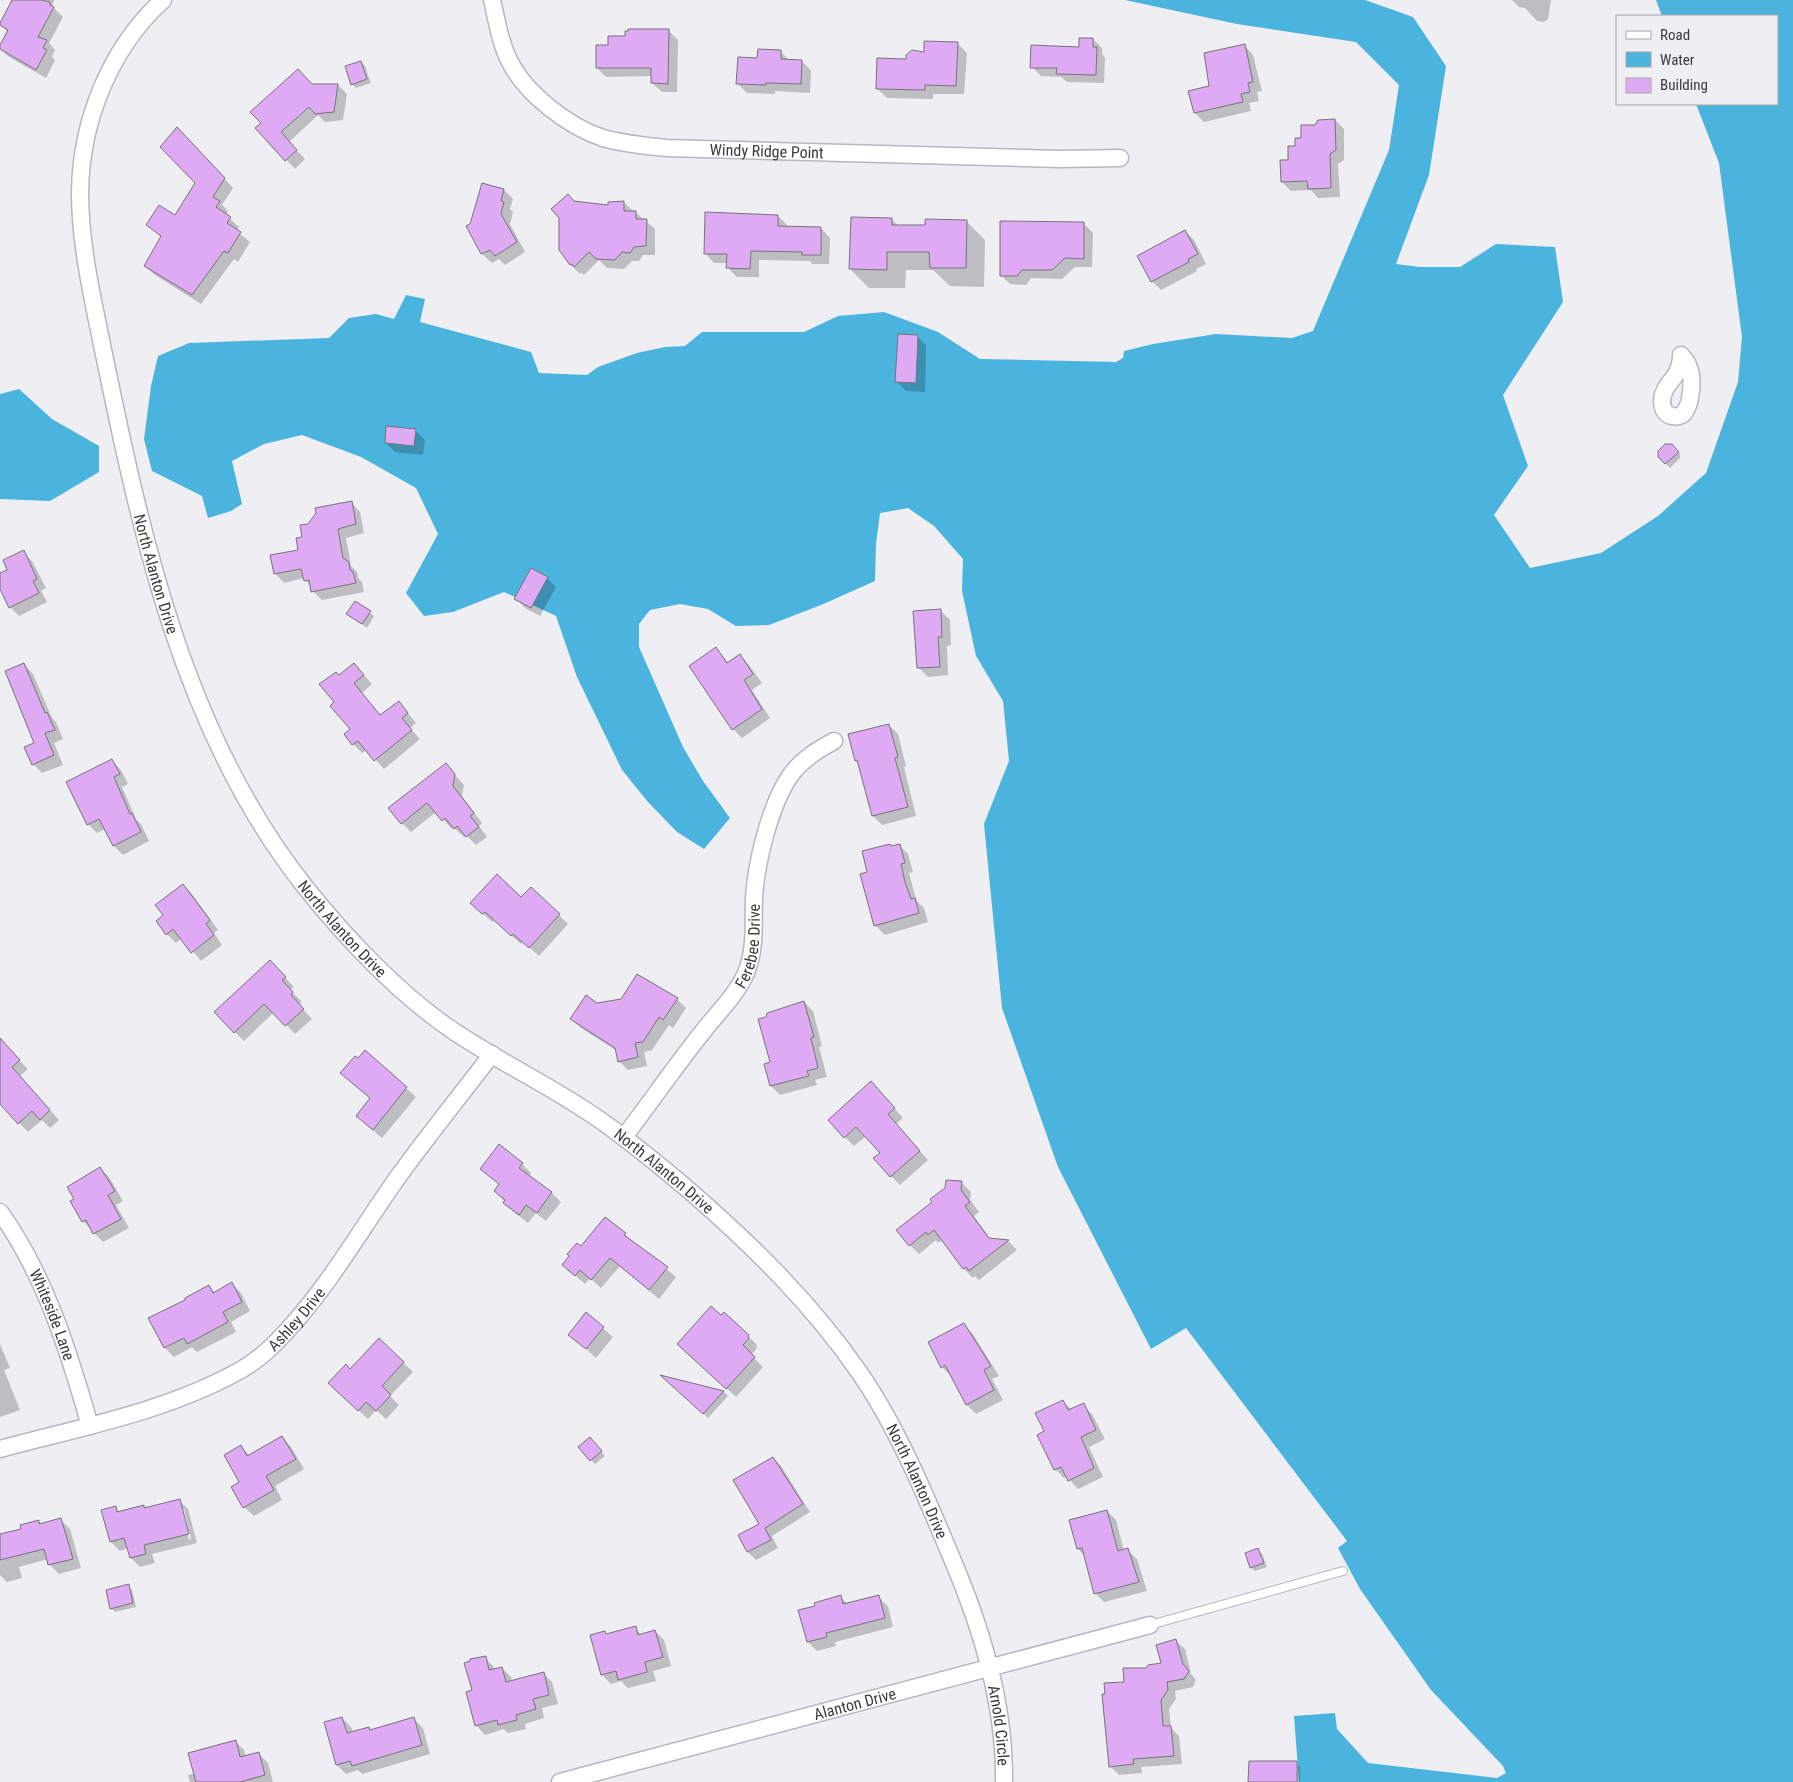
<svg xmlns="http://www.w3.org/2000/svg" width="1793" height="1782" viewBox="0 0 1793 1782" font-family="'Roboto Condensed',sans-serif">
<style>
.water{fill:#4ab4df}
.shadow{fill:#0003;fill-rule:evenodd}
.building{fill:#ddaaf3;stroke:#767377}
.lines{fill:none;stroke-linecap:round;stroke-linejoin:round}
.lane-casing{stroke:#b7b7bd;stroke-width:10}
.street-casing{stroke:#b7b7bd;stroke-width:19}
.lane{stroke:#fff;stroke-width:8}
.street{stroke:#fff;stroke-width:16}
.labels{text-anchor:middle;stroke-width:4;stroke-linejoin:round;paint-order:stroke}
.street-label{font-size:16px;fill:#3b3b3d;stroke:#eeeef3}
</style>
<rect width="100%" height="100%" fill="#eeeef3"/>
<path class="water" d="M1125,0H1365L1413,17L1446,66L1429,175L1396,264L1420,267H1460L1496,244L1555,247L1563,302L1503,395L1528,466L1494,515L1530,568L1601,553L1658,516L1706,473L1738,382L1742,337L1719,163L1696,104H1777V16H1662L1656,0H1793V1782H1299L1294,1716L1335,1713L1337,1729L1368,1763L1497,1778L1506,1773L1503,1766L1431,1690L1360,1589L1338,1548L1347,1541L1186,1328L1151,1349L1058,1167L1002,1008L984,824L1009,761L1003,701L976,656L962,591L963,559L934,526L908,508L880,513L876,544L875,581L821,605L769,625L736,626L708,609L680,604L650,610L639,624V647L683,747L703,781L730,818L704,849L677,832L648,802L622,770L577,677L556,616L504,592L453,612L424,616L406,593L438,534L416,488L361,457L302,435L264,444L232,461L242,504L231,511L208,518L202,496L152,471L144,439L151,386L158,356L189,343L329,338L349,318L376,314L394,319L406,295L425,299L420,322L531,352L539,373L587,375L598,367L637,353L665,347L685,346L702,332H804L838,316L884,312L938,332L980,359L1116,362L1123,358L1124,351L1153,344L1216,334L1292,338L1313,331L1389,150L1399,85L1356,42L1237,24Z
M19,389L52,419L99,446V472L50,501L0,499V394Z"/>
<path class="shadow" d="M13,0H54L52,6L63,17L49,43L55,50L52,57L55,60L46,78L9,57L0,48L8,32L1,25Z
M1512,0H1551L1548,19L1544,22L1537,21L1525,8L1519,7Z
M669,31L678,40L677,92H662L652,83V76L606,77L597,68L610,47L627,37Z
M1093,39L1102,48V54L1105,58L1104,83L1067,82L1061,77L1041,76L1032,67L1080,48Z
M958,44L967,53L964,94H933V99L887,98L878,89L907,60Z
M1244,45L1253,55L1262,91L1257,92L1259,101L1249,103L1251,111L1204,122L1195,113L1211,87Z
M781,52L790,61H802L811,71L810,93L775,91V94L747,93L738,84L758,59Z
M361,62L365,66L371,83L356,88L352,84Z
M312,85H338L347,94L343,120L325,122L318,115L289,142L305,159L295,169L257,128Z
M1335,120L1344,129V160L1338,164L1340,197L1318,198L1311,190L1291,191L1282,182L1296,147L1316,126Z
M186,138L233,188L222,205L228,211L226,215L239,227L237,231L250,242L238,262L234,259L201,304L155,275L145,266L162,238L148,225L175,217L197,183Z
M504,190L513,199L510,209L513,212L510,224L525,252L505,265L499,259L492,263L482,254L468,227Z
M575,202L609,206L623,202L655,229V255H643L639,261H632L624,269L607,268L599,260L584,275L581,272L580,274L571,265Z
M778,216L787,225V228H821L830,238L829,264H812L810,261L759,260V277H737L728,268V263H714L705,253Z
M891,219L899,226L926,227L966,221L985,240L984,287L950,286L933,270H906L905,288H869L850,269Z
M1083,223L1093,233L1092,267H1075L1062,279L1031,278L1026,285L1010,284L1001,275Z
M1185,231L1194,240L1206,264L1196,269L1197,271L1161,290L1152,281L1139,256Z
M917,336L926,345L925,392L906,391L897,382Z
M415,430L425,440L423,455L395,452L386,443Z
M1671,445L1680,454V458L1670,468L1659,456Z
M351,502L360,512L364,533L346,538L351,566L357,572L359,579L362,582L364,592L322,600L313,591L312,588L304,578L284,583L275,573L300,551L309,525Z
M23,552L32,561L46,588L41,591L47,602L19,616L10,607L0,587V574L9,570Z
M547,578L556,587L540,616L525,608L516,598Z
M355,602L374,616L367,628L348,614Z
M941,611L950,620L951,645L947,646L948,675L928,677L919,668Z
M716,649L729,663L740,655L749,665L762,683L752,690L770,718L742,738L733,729Z
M24,664L33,674L52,718L56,722L63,739L54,743L63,765L42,773L33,764L35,744Z
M363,674L372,684L362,693L381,716L399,702L416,723L410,728L420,739L384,769L367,750L362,753L353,744L351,729L335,703L339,677Z
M889,725L898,734L906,766L904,767L916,816L882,825L873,816L860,764L856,760Z
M112,761L121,770L128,784L122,787L136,819L141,824L149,841L123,855L114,846L105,829L97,833L88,824Z
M446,765L464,785L462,796L482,823L479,826L487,837L476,845L466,835L464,837L454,828L452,829L436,812L411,832L402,823Z
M899,845L908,854L913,872L909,873L914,892L917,901L924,908L928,922L885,935L875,925L869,873L892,847Z
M183,885L192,894L218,930L214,933L222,945L201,961L182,938L176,943L167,934L165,916Z
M531,888L568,924L539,956L523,942L521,944L494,920L492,922L472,903L521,899Z
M270,961L294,987L290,990L302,1002L299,1005L312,1019L295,1034L274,1012L244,1041L235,1032Z
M677,999L686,1008L673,1028L669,1025L652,1050L644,1052L647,1066L628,1070L619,1061L617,1051L581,1028L572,1019L597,1004Z
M804,1002L813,1011L822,1046L819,1047L827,1077L815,1080L817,1085L780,1095L771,1086V1063L767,1018Z
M365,1052L416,1097L382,1138L367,1125L371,1099L342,1073L358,1060Z
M0,1054L16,1057L28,1069L20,1076L59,1120L50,1128L42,1120L28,1132L0,1102Z
M880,1092L903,1118L896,1124L928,1160L900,1185L891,1176L881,1153L866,1136L854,1146L845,1137Z
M522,1164L531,1173L529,1176L552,1193L561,1202L546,1221L536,1213L528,1223L514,1212L495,1191L500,1185L481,1169Z
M100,1168L109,1177L123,1201L116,1205L129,1228L103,1242L83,1221Z
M962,1183L971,1192L970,1200L979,1212L974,1216L991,1240L1008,1241L1017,1250L979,1280L975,1276L973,1278L964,1269L942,1240L938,1243L936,1240L919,1254L910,1245Z
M606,1219L676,1277L659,1299L620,1266L601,1288L590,1278L585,1284L563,1265L581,1248Z
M232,1284L241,1293L250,1311L231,1322L236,1332L197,1352L192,1347L174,1357L165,1348L187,1300L209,1286L215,1293Z
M586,1314L613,1337L596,1358L570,1334Z
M964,1325L973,1334L999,1376L992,1379L1003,1400L976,1414L967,1405L951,1376L942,1367Z
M748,1336L757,1345L756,1346L757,1348L751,1355L763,1367L736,1397L688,1353Z
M379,1340L413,1372L390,1396L399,1405L386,1419L376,1410L368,1419L339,1392L350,1370Z
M0,1344L10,1368L4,1370L20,1410L0,1417Z
M664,1377L724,1392L728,1396L708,1418Z
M1063,1401L1072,1410L1083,1405L1092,1414L1105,1439L1089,1447L1103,1477L1078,1489L1067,1477L1064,1478L1055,1469L1046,1432Z
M282,1437L291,1447L304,1469L275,1486L282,1500L254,1516L244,1507L241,1483V1446L250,1456Z
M594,1443L605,1456L595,1464L580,1447Z
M773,1458L781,1466L810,1512L772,1536L778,1548L756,1560L748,1552L739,1535L761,1524Z
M179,1500L188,1509L197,1543L152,1554L155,1563L140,1567L131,1558L128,1548L120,1551L111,1542L115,1508L120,1512L143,1506L146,1509ZM181,1509H184L191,1539L189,1540Z
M1107,1511L1116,1520L1124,1551L1127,1550L1137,1559L1147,1591L1104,1602L1095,1593L1085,1556L1078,1549Z
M61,1520L70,1529L81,1568L59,1574L50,1565L48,1559L19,1567L22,1578L7,1582L0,1575V1535L22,1530L38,1521L41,1524Z
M1258,1550L1262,1554L1267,1567L1255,1571L1251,1567Z
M128,1586L132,1590L136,1607L115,1612L111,1608Z
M840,1597L848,1604L878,1597L888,1606L893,1627L835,1642L836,1646L817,1651L808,1642L816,1607Z
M635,1628L642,1635L655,1631L664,1640L671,1666L653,1671L656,1681L628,1688L621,1681L611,1684L602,1675L607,1635Z
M1176,1641L1185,1649L1191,1674L1196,1680L1193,1687L1175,1691L1176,1699L1169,1709L1171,1728L1179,1736L1182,1764L1141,1767L1142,1773L1119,1775L1110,1766L1126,1684L1146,1669L1162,1665Z
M485,1658L494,1667L495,1670L502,1668L511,1677L512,1681L543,1673L552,1682L558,1704L542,1708L544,1718L525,1724L526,1729L508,1733L504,1729L485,1735L476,1725L474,1691Z
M342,1718L351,1727L353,1732L368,1728L371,1731L414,1719L423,1728L430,1754L362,1774L358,1770L346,1774L337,1765Z
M235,1741L244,1750L246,1757L259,1754L268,1763L273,1782H190L188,1775L195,1773Z
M1296,1762L1300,1767V1782H1250Z"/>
<path class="building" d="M12,0H41L50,2V5L54,7L38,37L47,40L43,48L47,50L36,70L0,49V45L8,30L0,25V23Z
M628,29H669L668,84L651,83V68H596V45H608V36H625V31H628Z
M1079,38H1093V47H1097L1096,75L1056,74L1057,68H1030L1031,45L1079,47Z
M924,41L958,42L956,86L925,85V90L876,89L877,58L906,59V55L912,50L924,52Z
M1245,44L1253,82L1248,83L1250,92L1241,94L1243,102L1194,113L1188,91L1209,86L1204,53Z
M758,49L781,50V59L802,60L801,84L766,83V85L736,84L738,57L757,58Z
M361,61L367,79L351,85L345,66Z
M298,69L312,84H338L334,112L315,114L309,107L281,132L297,150L285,161L255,128L261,123L250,112Z
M1335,119L1336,150L1330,154L1331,188L1308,189L1307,181L1281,182L1280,160H1288V146H1295V138H1301V125H1315L1318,120Z
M177,127L225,178L213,197L220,201L216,207L231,217L227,223L241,232L228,253L224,251L192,295L144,266L161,236L146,225L159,205L175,215L195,183L160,147Z
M482,183L504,189L501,201L504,202L501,214L517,242L495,256L490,250L481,254L466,226L470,224Z
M568,194L574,201L608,205V202L624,201V211H636V219H647L646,246L634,247L630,253L622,252L615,260L596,259L589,252L574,267L572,264L570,265L559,250V218L551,209Z
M705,212L778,215V226L821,227V255H802V252L751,251L750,269L726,268L727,254H704Z
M851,217L892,218V225H925V219L967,220L966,268H930L929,252H887V270L849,269Z
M1000,221L1084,222V259L1065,258L1052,270H1022L1017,276H1000Z
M1185,230L1198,254L1188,259L1189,262L1151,282L1137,256Z
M898,334L918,335L916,383L895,382Z
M386,426L416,429L414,446L385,443Z
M1665,444H1672L1679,452L1665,464L1658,457V451Z
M352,501L356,524L338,529L343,558L349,562L350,570L353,572L356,583L311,592L309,580L304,581L301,569L274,574L270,555L298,550L296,538L302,537L300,525L308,524L316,513L315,508Z
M24,550L37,579L33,581L39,593L9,608L0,589V573L7,570L3,560Z
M531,568L548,577L531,608L514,599Z
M355,601L371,611L362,624L346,614Z
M941,609L942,637H938L940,667L917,668L913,611Z
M716,647L727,663L740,654L753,674L744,680L762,709L732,730L689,666Z
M24,663L45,713L47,712L55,730L45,733L54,755L32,765L24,747L34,743L5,671Z
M354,663L364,675L354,683L380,715L399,701L408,713L402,718L412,730L374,761L358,741L352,745L344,734L350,729L330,706L334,702L319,684L336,672L339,675Z
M889,724L898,757L895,758L908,807L872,816L857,760L855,761L848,734Z
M112,759L120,774L114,777L130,814L132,813L141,832L113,846L99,819L87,825L66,782Z
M446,763L455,774L453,786L474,813L470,816L479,827L466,837L457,826L454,829L445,818L442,821L427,803L401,824L388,808Z
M890,844L891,846L900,844L905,863L901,864L905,882L911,899L915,898L919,913L874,926L860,874L867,872L862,851Z
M497,874L521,897L531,887L560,914L529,948L513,934L511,936L485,912L482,914L470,903Z
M183,884L210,920L206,924L214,935L191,953L173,929L166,935L156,921L163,915L155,905Z
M270,960L286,977L282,980L293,992L291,995L304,1009L285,1026L264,1004L234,1033L214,1012Z
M637,974L678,998L663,1020L659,1017L643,1042L635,1043L638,1057L618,1062L615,1048L570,1019L586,995L597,1003L621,999Z
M804,1001L814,1037L811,1038L818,1068L807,1071L809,1076L770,1086L764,1064L770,1062L758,1019L766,1017L767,1013Z
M0,1038L20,1060L12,1067L50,1110L40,1120L32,1111L18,1124L0,1104Z
M365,1050L407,1087L373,1130L356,1116L370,1098L340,1073L355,1056L358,1058Z
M871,1081L895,1108L888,1114L920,1151L890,1177L873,1158L880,1153L856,1127L844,1138L828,1120Z
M499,1144L523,1163L519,1168L552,1192L537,1213L526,1205L519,1215L503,1203L505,1200L494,1191L499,1184L480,1169Z
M100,1167L115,1191L108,1195L121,1219L93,1234L86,1220L82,1222L70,1201L74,1199L67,1187Z
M946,1180L962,1181L961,1190L970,1202L965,1206L989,1238L1009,1240L969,1271L966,1267L963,1269L934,1230L928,1235L926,1232L909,1246L896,1230L932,1202L930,1199L945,1188Z
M605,1217L626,1233L624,1235L668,1267L649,1290L610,1258L591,1280L580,1270L575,1276L562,1265L569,1256L567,1254L577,1243L581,1246Z
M232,1282L242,1302L223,1312L228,1322L187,1344L184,1338L164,1348L148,1318L185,1300V1298L209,1285L213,1293Z
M711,1306L721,1315L724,1312L749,1335L748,1337L749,1338L743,1345L755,1357L726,1389L677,1344Z
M586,1312L604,1327L586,1349L568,1335Z
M964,1323L991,1366L984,1370L994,1390L966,1405L945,1365L941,1368L928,1342Z
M379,1338L404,1362L382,1386L391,1395L376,1411L366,1402L358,1411L328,1383L346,1364L350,1369Z
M660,1375L724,1391L703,1414Z
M1063,1400L1068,1410L1084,1403L1096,1430L1081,1437L1094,1468L1068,1481L1061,1467L1054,1470L1037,1435L1044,1431L1035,1413Z
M282,1436L296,1459L266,1476L274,1490L243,1508L231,1487L239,1482L224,1455L241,1445L247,1456Z
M590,1437L602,1451L590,1461L578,1447Z
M773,1457L803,1504L765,1528L771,1540L747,1552L738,1535L759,1524L733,1480Z
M180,1499L189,1534L144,1545L146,1554L130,1558L124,1538L110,1542L101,1510L116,1506L117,1512L144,1505V1508Z
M1107,1510L1118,1551L1128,1548L1139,1582L1094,1594L1082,1548L1077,1549L1069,1520Z
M61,1518L73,1559L48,1565L44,1549L0,1560V1534L21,1529L20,1525L39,1520V1524Z
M1258,1548L1264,1563L1250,1568L1245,1553Z
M129,1584L133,1603L110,1609L106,1590Z
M841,1595L843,1604L879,1595L885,1618L826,1633L827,1637L807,1642L798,1610L815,1606L814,1603Z
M636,1626L638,1635L655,1630L663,1657L645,1662L647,1672L618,1680L616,1671L601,1675L590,1635L605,1631L606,1634Z
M1176,1639L1183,1664L1189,1671L1184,1679L1167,1682L1168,1690L1161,1700L1163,1726H1171L1174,1756L1133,1759L1134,1764L1109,1767L1102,1694H1105L1104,1683L1124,1682L1123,1668H1146L1148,1665L1161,1663L1156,1645Z
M486,1656L489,1670L502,1667L506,1682L544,1672L549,1695L533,1699L536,1709L516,1715L517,1720L498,1725L497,1720L475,1726L466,1692L472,1690L464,1663L470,1661V1659Z
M342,1717L347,1733L369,1727L370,1730L414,1717L422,1745L352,1766L350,1761L336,1765L324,1722Z
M236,1740L240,1757L259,1752L265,1775L240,1782H196L188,1753Z
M1249,1761H1297V1782H1248Z"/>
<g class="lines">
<defs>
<path id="lane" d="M1150,1625L1343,1571"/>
<g id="street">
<path id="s1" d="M163,0C110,48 81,121 80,192C80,242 91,291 101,340C140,530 182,733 306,888C345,937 400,995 452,1030C502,1064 558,1089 607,1125C636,1146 664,1169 691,1192C753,1246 812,1304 859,1372C896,1425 925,1494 950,1554C981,1626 1005,1703 1004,1782"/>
<path id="s2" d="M492,0C497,21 500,43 510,62C526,94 569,127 603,138C624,144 645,146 667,148L1060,159L1120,158"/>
<path d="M1681,355C1683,358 1687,361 1688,365C1694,376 1692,405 1683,414C1680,416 1676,417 1672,416C1661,414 1660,399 1665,390C1667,384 1673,380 1676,374C1679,369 1681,361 1681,355Z"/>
<path id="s3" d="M624,1137C650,1103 674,1068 701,1034C716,1014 736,996 746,973C756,949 753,924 754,898C756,863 770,805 790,776C801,760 817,750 834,741"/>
<path id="s4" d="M0,1212C45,1275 69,1352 90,1426"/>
<path id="s5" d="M0,1449C81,1427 165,1412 239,1371C261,1359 277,1342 293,1324C333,1279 363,1226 398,1177C428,1135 461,1095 492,1054"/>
<path id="s6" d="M560,1782L1150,1625"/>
</g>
</defs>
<use href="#lane" class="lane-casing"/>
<use href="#street" class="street-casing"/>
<use href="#lane" class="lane"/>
<use href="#street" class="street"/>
</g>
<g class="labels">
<g class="street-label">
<text dy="6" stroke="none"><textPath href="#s2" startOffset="352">Windy Ridge Point</textPath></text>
<text dy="6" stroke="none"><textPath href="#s1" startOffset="605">North Alanton Drive</textPath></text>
<text dy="6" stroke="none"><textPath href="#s1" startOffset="1010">North Alanton Drive</textPath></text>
<text dy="6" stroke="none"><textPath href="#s3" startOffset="232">Ferebee Drive</textPath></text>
<text dy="6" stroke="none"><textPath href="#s1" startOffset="1415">North Alanton Drive</textPath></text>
<text dy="6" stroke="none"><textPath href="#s4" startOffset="116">Whiteside Lane</textPath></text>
<text dy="6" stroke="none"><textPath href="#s5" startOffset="330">Ashley Drive</textPath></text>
<text dy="6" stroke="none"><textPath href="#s1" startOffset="1820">North Alanton Drive</textPath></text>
<text dy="6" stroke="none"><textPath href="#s6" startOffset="305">Alanton Drive</textPath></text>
<text dy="6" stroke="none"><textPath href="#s1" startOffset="2079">Arnold Circle</textPath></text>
</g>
</g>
<rect x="1616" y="15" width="162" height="90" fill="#eeeef3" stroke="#a6a6aa"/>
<rect x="1626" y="31" width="25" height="8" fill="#ffffff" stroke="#a6a6aa"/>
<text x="1660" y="40" font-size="15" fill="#3b3b3d">Road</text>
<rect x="1626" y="52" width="25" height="15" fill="#4ab4df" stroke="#a6a6aa"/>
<text x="1660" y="65" font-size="15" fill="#3b3b3d">Water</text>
<rect x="1626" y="78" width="25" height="15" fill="#ddaaf3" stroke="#a6a6aa"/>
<text x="1660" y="90" font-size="15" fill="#3b3b3d">Building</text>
</svg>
